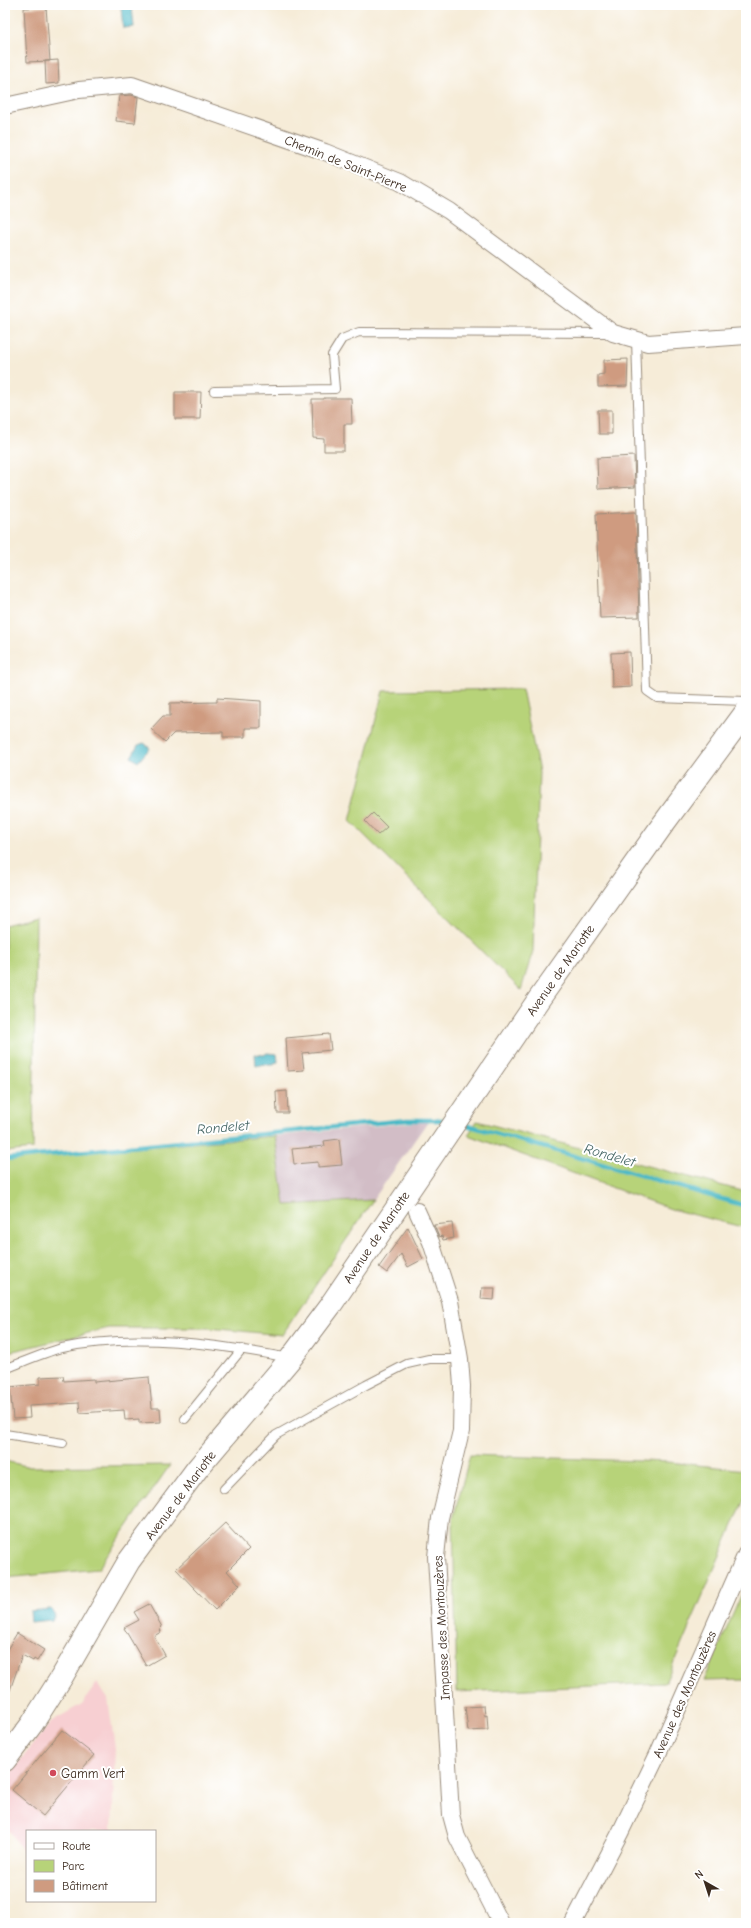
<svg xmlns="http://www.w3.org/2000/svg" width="751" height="1928" viewBox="0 0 751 1928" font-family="'Comic Neue',sans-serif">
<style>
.built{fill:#f7cfd2}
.industrial{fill:#d2bdc6}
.green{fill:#b7d379;stroke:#797e4c}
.water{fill:#4cb9c7;stroke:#447272}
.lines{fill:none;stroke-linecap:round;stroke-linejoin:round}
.stream{stroke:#4cb9c7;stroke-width:4.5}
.building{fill:#cf9b80}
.service-casing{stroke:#988b7b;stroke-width:10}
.minor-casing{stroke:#988b7b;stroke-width:18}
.secondary-casing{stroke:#988b7b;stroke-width:24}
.service{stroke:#fff;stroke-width:8}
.minor{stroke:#fff;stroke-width:16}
.secondary{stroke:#fff;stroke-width:22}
.poi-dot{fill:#d1495b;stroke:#fff;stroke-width:1.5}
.labels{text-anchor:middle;stroke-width:4;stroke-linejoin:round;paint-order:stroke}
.street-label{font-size:13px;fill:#3b2a1e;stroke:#fff}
.poi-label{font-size:13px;fill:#3b2a1e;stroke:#fff;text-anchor:start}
.water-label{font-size:14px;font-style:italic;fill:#426362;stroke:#fff}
</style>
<rect width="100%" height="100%" fill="#fff"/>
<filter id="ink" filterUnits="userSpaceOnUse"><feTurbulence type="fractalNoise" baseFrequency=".025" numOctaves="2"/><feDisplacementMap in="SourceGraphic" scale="8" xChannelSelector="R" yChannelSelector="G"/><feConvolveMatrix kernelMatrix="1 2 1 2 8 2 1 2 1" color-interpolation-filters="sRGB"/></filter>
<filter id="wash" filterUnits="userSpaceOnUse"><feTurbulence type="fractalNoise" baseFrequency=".012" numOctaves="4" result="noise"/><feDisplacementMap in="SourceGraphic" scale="16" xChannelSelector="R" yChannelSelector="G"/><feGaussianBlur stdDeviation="0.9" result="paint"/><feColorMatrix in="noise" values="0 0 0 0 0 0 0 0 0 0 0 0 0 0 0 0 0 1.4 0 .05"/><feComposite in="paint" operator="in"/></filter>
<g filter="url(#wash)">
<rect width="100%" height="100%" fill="#f6ecd8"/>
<path class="built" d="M97,1683L108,1699L115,1748L112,1831H27V1857L5,1824V1779L52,1721L82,1704Z"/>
<path class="industrial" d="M428,1121L373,1200L285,1205L275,1136Z"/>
<path class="green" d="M522,689L539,772L533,951L521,990L350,821L383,691Z
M36,917L33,1149L5,1152V925Z
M477,1121L746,1192V1228L671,1209L468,1135Z
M275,1136L285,1205L373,1200L282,1335L208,1328H109L5,1353V1159Z
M470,1455L668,1462L746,1470V1495L665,1683L457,1692L453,1519Z
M5,1461L30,1467L170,1465L98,1569L5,1578Z
M746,1584V1680L704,1681Z"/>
<path class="water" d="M132,7L134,27L123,28L121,8Z
M144,743L150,748L138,762L131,757L138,745Z
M267,1053L277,1054L278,1062L274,1063V1065H268L265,1064L256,1066L255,1054L264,1055Z
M51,1609L55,1615L52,1620L31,1622L30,1611Z"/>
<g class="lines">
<path class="stream" d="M467,1125L746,1206
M5,1159L407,1120H444"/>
</g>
<g id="blocks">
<path class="building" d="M46,7L50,61L27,62L24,8Z
M58,60L59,83L46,84L45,61Z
M131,95L138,97L135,123L116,121L119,96Z
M628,359L627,386L598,387V375L604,374V360Z
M175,392H201L200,419H175Z
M324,398H351L352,424H344V451H324V439L313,438L312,399H324Z
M598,410H612V434H599Z
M634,456L635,487L598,489L597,458Z
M636,512L639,617L600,618L596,514Z
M630,652L631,687L612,688L611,653Z
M217,698L261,701V728H245V737H223V732L174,733L165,742L151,729L163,716H170V703L217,702Z
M373,813L387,827L378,835L365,821Z
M329,1034L331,1050L302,1053L304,1070L288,1071L286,1038Z
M287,1091L288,1113H277L276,1092Z
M339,1139L342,1165L318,1167V1162L294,1164L292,1149L325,1146L324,1141Z
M452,1223L454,1238L443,1240L442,1236L439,1237L434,1225Z
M408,1227L423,1259L408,1267L401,1254L387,1273L379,1267Z
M482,1288H495L494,1300L481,1299Z
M63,1376L64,1381L94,1379V1382L149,1377L152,1408H160L161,1422L139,1423V1419L125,1420L124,1410L80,1413L79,1403L29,1406L30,1418L13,1419L10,1387L40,1384V1377Z
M225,1523L249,1549L227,1571L240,1585L215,1610L176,1569Z
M149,1604L162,1627L160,1629L161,1632L154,1636L165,1655L146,1666L124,1628L139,1620L134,1612Z
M17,1633L44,1650L37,1661L34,1659L33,1661L22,1655L7,1699L5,1698V1653Z
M484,1706L485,1716L487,1715L488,1730L468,1731L465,1707Z
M62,1730L94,1755L43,1816L12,1790Z"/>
</g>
</g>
<g filter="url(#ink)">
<use href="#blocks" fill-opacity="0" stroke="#988b7b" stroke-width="1"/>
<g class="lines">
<defs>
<path id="service" d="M636,339L647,691L657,698L746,701
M214,391L335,389L332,355L342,339L359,332L608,333
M5,1369C23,1362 43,1353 62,1348C133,1332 218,1344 289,1358
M185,1419L242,1349
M5,1434L63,1443
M224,1489L276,1435L366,1385L407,1364L429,1359H460"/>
<path id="minor" d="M5,106L79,90L132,85L325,152L400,182L449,211L613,333L648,343L746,336
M417,1211L431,1242L450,1301L460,1359L462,1386L461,1431L440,1518L436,1557L451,1815L457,1837L501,1923
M573,1923L620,1833L657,1756L746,1554"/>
<path id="secondary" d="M5,1760L32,1724L63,1675L129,1561L197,1469L291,1358L330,1306L539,999L661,827L746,712"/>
</defs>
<use href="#service" class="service-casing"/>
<use href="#minor" class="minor-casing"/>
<use href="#secondary" class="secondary-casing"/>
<use href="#service" class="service"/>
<use href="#minor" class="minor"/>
<use href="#secondary" class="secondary"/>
</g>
</g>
<circle class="poi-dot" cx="53" cy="1773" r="4"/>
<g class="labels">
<g class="street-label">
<text transform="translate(346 163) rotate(22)" y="5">Chemin de Saint-Pierre</text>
<text transform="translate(560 970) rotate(-55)" y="5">Avenue de Mariotte</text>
<text transform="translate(376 1237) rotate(-56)" y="5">Avenue de Mariotte</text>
<text transform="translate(180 1495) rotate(-53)" y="5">Avenue de Mariotte</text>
<text transform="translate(441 1628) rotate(-93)" y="5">Impasse des Montouzères</text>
<text transform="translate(684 1694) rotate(-66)" y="5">Avenue des Montouzères</text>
</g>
<g class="poi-label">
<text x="61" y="1778">Gamm Vert</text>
</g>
<g class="water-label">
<text transform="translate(223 1127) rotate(-5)" y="5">Rondelet</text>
<text transform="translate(610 1155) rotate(16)" y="5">Rondelet</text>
</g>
</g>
<rect width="751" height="1928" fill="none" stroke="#fff" stroke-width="20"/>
<rect x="26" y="1830" width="130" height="72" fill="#ffffff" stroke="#b1aaa5"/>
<rect x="34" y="1843" width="20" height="6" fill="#ffffff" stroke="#b1aaa5"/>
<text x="62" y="1850" font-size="12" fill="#3b2a1e">Route</text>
<rect x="34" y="1860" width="20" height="12" fill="#b7d379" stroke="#b1aaa5"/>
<text x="62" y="1870" font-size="12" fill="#3b2a1e">Parc</text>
<rect x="34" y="1880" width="20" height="12" fill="#cf9b80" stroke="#b1aaa5"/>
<text x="62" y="1890" font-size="12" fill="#3b2a1e">Bâtiment</text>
<g transform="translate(705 1882) rotate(321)" stroke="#ffffff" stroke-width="3" paint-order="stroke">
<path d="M0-3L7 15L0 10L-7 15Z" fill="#3b2a1e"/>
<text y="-6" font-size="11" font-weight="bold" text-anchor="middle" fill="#3b2a1e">N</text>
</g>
</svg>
